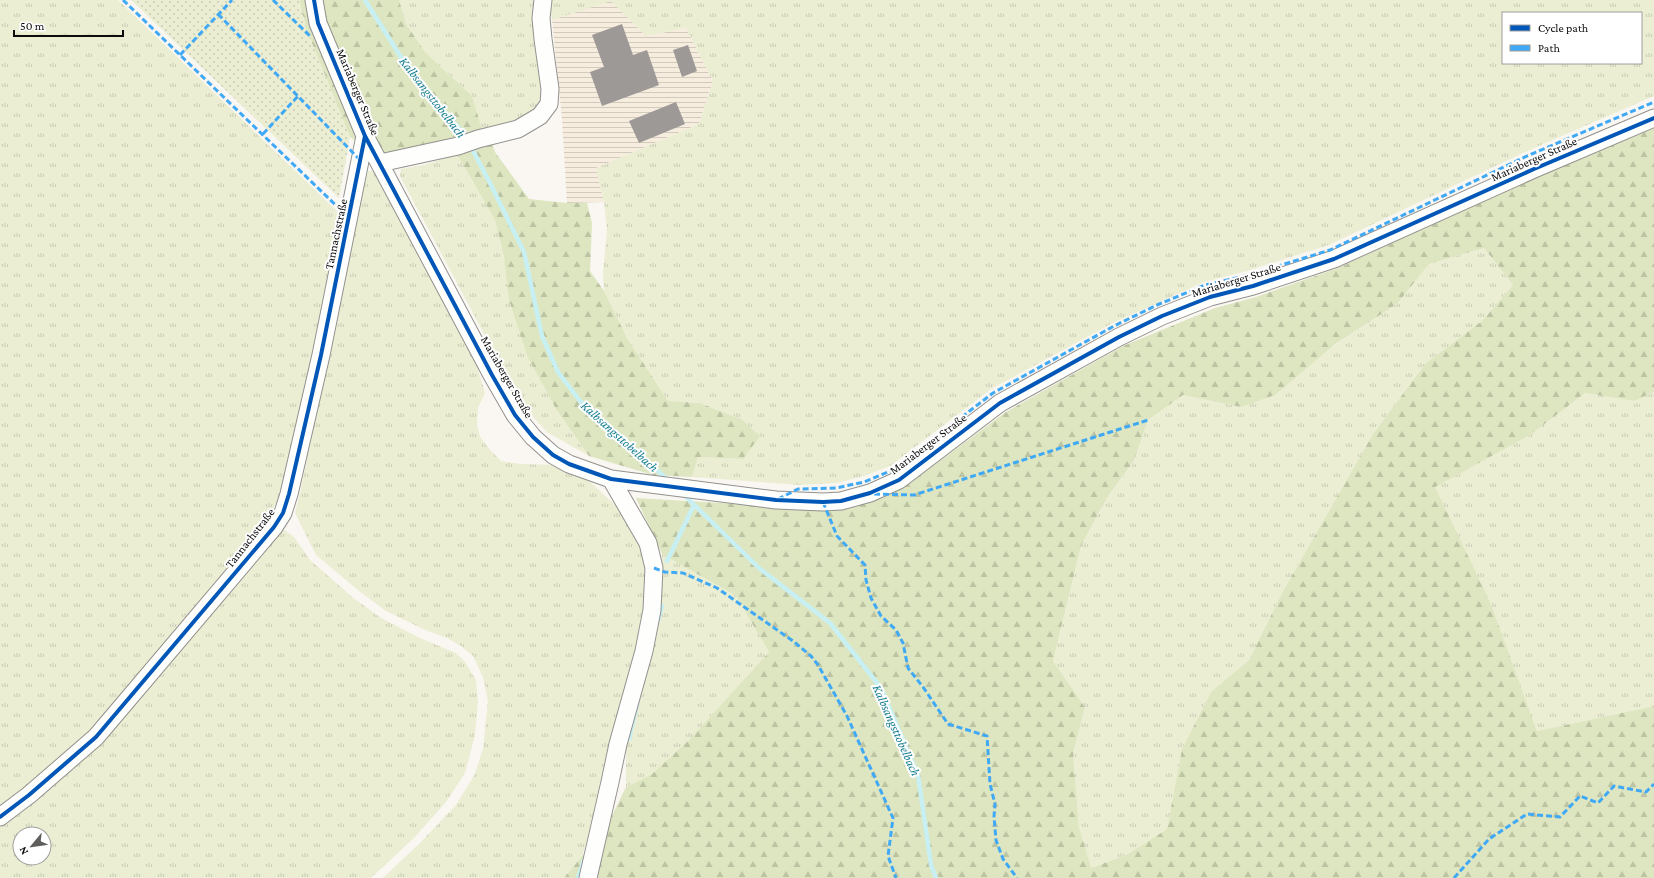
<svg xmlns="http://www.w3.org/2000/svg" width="1654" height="878" viewBox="0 0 1654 878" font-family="'Crimson Pro',serif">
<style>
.farmland{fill:url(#farmland-rules)}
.grass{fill:url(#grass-tufts);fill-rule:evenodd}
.forest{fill:url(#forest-firs);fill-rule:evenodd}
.park{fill:url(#park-dots)}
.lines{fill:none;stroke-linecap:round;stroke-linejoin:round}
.stream{stroke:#c8f0f3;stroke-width:4.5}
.building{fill:#9d9997}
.minor-casing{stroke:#93918f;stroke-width:19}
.minor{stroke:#fefefd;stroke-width:17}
.quiet{stroke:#3fa9f5;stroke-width:3;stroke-dasharray:6 3;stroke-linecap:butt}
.cycleway-casing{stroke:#fff;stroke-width:6}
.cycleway{stroke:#0057b8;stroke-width:4}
.labels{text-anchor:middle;stroke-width:4;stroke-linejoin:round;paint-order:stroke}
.street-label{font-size:12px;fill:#0c0c0c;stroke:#fff}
.water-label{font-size:13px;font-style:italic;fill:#1a8093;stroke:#fff}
</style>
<defs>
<pattern id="farmland-rules" width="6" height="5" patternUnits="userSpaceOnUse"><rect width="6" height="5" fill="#f6edde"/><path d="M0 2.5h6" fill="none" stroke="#d2cabd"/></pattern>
<pattern id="grass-tufts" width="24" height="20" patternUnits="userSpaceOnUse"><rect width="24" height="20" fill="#ebeed2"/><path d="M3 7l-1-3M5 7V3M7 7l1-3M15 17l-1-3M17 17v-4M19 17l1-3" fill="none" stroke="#c8cbb3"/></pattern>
<pattern id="forest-firs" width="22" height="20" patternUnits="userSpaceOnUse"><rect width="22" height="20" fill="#dde6c0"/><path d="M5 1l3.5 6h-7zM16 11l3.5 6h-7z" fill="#bcc4a4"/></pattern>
<pattern id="park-dots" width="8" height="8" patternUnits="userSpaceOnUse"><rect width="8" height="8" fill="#ebeed2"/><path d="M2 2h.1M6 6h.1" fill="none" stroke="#c8cbb3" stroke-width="1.8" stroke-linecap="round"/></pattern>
</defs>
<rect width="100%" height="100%" fill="#faf6f1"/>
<path class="farmland" d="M611,0L646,36L686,28L713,81L699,124L596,168L604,202L567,203L562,119L552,20Z"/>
<path class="grass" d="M0,0H118L342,216L315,355L282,493L267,519L202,606L92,731L0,810Z
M399,0H537L534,39L542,86L541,100L536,109L516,124L482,129L472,96L425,52L406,24Z
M549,0H1654V96L1525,152L1329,245L1247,271L1204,282L1113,323L991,389L890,466L864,476L836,483L800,485L692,477L698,457L743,459L741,419L701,403L668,401L627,338L604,291L603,272L607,230L604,202L596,168L699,124L713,81L686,28L646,36L611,1L552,20ZM1503,13H1641V63H1503Z
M457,154L495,220L528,358L556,409L589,456L547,432L522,405L400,176L401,169L424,165Z
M368,171H374L476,363L485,393L478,408L477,424L480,437L490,450L501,461L520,464L554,465L589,481L625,514L644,545L650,568L647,610L606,782L582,856L564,878H383L421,842L456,805L475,774L483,748L488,701L483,677L473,656L461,646L447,638L423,629L386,611L359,591L316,555L295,513L300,493L356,218Z
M1484,248L1513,285L1482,321L1426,363L1373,434L1282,593L1249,660L1211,692L1182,749L1167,829L1128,854L1090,868L1079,827L1073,754L1085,707L1053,661L1081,546L1106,499L1134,462L1148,420L1183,395L1241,407L1397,304L1429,264Z
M1654,392V706L1537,731L1491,604L1434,487L1530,435L1585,393L1634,401Z
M283,529L294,537L310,560L352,597L381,618L420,638L456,653L465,662L476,680L478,702L475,735L465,773L446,802L414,838L371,878H0V824L33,799ZM20,834H44V858H20Z
M662,554L736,596L769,652L689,740L652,774L626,787V740L652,656L658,621Z"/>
<path class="forest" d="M299,0H399L406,24L425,52L472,96L482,129L382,159L350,137L307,31Z
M1654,128V392L1634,401L1585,393L1530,435L1435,487L1491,604L1537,731L1654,706V878H564L607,826L626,787L652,774L689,740L769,652L736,596L662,554L636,498L839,510L903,488L1006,412L1123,346L1215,308L1256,297L1338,268L1537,176ZM1484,248L1513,285L1482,321L1426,363L1373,434L1282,593L1249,660L1211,692L1182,749L1167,829L1128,854L1091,868L1079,827L1073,754L1085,707L1053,661L1081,546L1106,499L1134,461L1148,420L1183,395L1241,407L1275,395L1334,345L1397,304L1429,264Z
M492,142L495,152L529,199L567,203H587L592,223L590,271L604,291L627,338L668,401L700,403L741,419L760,436L743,459L698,457L692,477L653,475L589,456L556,409L528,358L509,300L504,257L495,220L457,154Z"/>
<path class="park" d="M131,0H299L307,31L350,137L339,198Z"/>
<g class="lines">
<path class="stream" d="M365,0L411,73L464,134L490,183L524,252L542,336L558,372L580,401L670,482
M683,494L759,568L830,623L881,688L918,775L931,865L936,878
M667,561L694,505
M658,621L662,606
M629,739L637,705
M578,878L584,860"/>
</g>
<path class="building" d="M622,24L633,55L647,50L659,85L602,106L590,72L604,67L592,35Z
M688,45L697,71L682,77L673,50Z
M676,102L685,124L639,143L629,121Z"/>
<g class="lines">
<defs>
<path id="minor" d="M314,0L318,23L365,136L492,375L515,415L533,437L553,455L569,464L611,479L776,500L823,502L841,501L870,493L899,480L1000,403L1119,337L1162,316L1210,297L1253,286L1334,259L1534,169L1654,118
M380,163L458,146L478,139L518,129L540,116L549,104L550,89L543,39L541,18L543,0
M0,817L29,795L96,737L274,527L283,513L289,494L321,355L365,136
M588,878L610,782L618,744L644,651L652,610L654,568L648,543L611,479"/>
</defs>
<use href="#minor" class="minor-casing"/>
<use href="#minor" class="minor"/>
<path class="quiet" d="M123,0L349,218
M273,0L310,36
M218,14L361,161
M180,55L232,0
M263,134L298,96
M874,494L914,495L1148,420
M778,499L798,489L836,488L864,482L893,470L993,393L1114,326L1157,305L1205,285L1249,275L1330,250L1527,156L1654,102
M823,502L837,536L865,565L866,580L871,598L881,616L896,630L903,643L908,668L923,687L948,724L987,736L990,784L995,804L994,817L996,840L1003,859L1017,878
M654,568L665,572L683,573L717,588L793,641L811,656L818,665L847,716L893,818L888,856L896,878
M1454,878L1489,839L1527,814L1560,817L1580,796L1598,803L1614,786L1646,792L1654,784"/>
<defs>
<path id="cycleway" d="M314,0L318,23L365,136L492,375L515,415L533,437L553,455L569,464L611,479L776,500L823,502L841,501L870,493L899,480L1000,403L1119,337L1162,316L1210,297L1253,286L1334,259L1534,169L1654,118
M0,817L29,795L96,737L274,527L283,513L289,494L321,355L365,136"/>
</defs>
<use href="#cycleway" class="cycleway-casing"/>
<use href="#cycleway" class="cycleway"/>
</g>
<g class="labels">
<g class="street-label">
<text transform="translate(358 92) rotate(67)" y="4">Mariaberger Straße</text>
<text transform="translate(1534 159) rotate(-24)" y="4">Mariaberger Straße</text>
<text transform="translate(336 234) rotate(-78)" y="4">Tannachstraße</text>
<text transform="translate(1236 280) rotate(-17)" y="4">Mariaberger Straße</text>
<text transform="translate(507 377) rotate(60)" y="4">Mariaberger Straße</text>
<text transform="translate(928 444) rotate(-37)" y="4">Mariaberger Straße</text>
<text transform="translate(250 538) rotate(-52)" y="4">Tannachstraße</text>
</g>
<g class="water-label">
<text transform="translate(433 97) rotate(52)" y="5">Kalbsangsttobelbach</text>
<text transform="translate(620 436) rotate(42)" y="5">Kalbsangsttobelbach</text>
<text transform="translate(897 730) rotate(66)" y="5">Kalbsangsttobelbach</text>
</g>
</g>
<rect x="1502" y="12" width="140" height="52" fill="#ffffff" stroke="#9e9e9e"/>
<rect x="1510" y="25" width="20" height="6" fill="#0057b8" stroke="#9e9e9e"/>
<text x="1538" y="32" font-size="12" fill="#0c0c0c">Cycle path</text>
<rect x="1510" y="45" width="20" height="6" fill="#3fa9f5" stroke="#9e9e9e"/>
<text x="1538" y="52" font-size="12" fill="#0c0c0c">Path</text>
<g transform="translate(32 846) rotate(241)"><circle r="19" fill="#ffffff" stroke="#9e9e9e"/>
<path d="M0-3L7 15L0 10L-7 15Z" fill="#5f5e5c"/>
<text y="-6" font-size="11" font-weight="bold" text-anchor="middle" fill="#0c0c0c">N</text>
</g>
<path d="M14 30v6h109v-6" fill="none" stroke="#0c0c0c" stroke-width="2"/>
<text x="20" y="30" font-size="12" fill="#0c0c0c" stroke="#ffffff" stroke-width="3" paint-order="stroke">50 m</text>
</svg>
